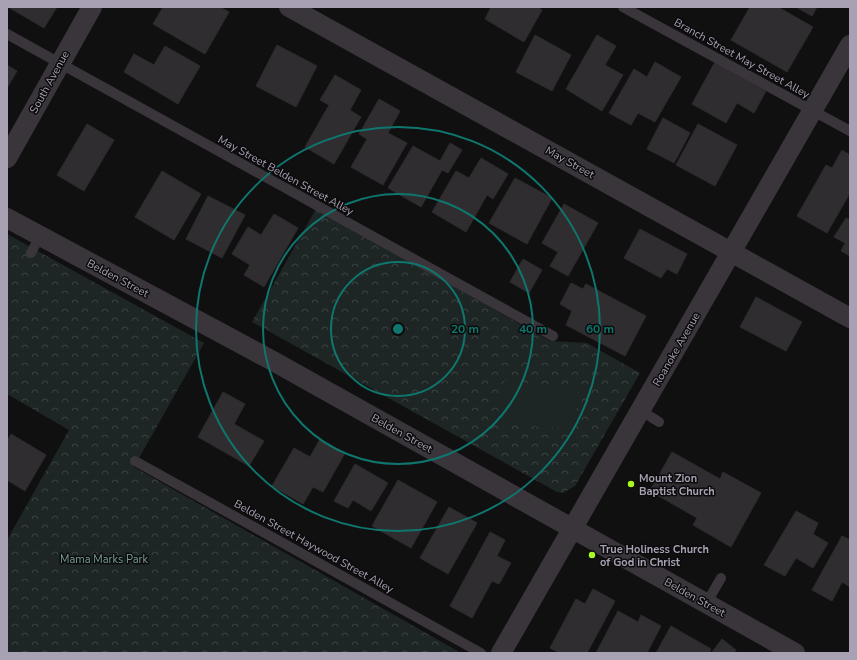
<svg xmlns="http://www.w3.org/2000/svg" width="857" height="660" viewBox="0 0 857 660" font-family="'Nunito Sans',sans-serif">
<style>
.park{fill:url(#park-crowns)}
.pitch{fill:#1e2625}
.building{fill:#2f2d30;stroke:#2c2a2d}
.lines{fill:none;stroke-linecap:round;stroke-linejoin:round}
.service{stroke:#39353b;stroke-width:10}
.minor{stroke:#39353b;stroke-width:20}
.ring{fill:none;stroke:#0f766e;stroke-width:2}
.poi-dot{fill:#a8f821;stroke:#0c0b0c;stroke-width:1.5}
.labels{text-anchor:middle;stroke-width:3;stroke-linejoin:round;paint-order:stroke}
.street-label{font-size:11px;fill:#a8a0b3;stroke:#0c0b0c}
.poi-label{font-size:11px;font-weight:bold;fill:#a8a0b3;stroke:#0c0b0c;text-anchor:start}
.park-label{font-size:11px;fill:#769f95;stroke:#0c0b0c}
.centre{fill:#0f766e;stroke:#0c0b0c;stroke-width:2}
.ring-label{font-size:12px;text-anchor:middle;font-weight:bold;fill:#0f766e;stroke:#0c0b0c;stroke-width:3;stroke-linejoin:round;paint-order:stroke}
</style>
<defs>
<pattern id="park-crowns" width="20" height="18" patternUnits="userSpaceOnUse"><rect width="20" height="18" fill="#1e2625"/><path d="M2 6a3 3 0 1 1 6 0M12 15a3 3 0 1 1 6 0" fill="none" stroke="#3c4242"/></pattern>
</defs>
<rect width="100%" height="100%" fill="#111011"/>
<path class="park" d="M316,209L550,341L587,343L640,373L575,486L563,493L557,492L252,322Z
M7,234L204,343L134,467L461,653H7V540L69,430L7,394Z"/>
<path class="pitch" d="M504,381L578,388L575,430L500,423Z"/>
<path class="building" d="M8,7H57L44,28Z
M163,7H220L229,12L205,54L153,24Z
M491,7H538L542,10L524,42L485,19Z
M750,7H778L813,27L787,72L731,40Z
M796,7H817L812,16Z
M535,35L571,55L552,91L516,72Z
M597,35L616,46L605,65L623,75L602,111L566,89Z
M277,45L317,66L296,107L256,86Z
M165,46L200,66L178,104L124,72L134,54L154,65Z
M655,62L681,77L655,122L638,113L631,125L609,113L634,69L647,77Z
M715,62L766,91L754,113L737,103L726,123L692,104Z
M7,65L17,71L7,88Z
M335,75L361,90L350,110L361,117L334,164L305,147L329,105L320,100Z
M379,99L400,111L388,133L407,143L383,185L351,167L367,139L359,134Z
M663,118L690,133L674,163L647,149Z
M87,124L114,140L84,191L57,175Z
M698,124L737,145L715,186L676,165Z
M450,143L462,150L448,173L442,170L421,207L388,188L413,146L440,161Z
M842,150L850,155V193L827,233L797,216L826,165L832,168Z
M481,158L508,174L493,199L487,195L466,232L432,212L456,171L469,178Z
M162,171L201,194L174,240L135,217Z
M515,178L552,198L527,244L489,223Z
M208,196L245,215L222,258L186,239Z
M564,204L598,223L568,276L550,266L558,252L542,243Z
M274,214L298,228L264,287L244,275L250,265L232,254L248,227L261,235Z
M846,218L850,220V256L841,251L845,243L834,237Z
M640,229L687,254L677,274L667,269L661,278L624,258Z
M523,259L542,270L529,293L510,282Z
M571,283L583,289L586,284L646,316L625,356L566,325L572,311L560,304Z
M756,297L802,322L786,351L740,327Z
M223,392L245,404L234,424L264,441L249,466L198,437Z
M11,434L46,455L25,491L7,480V441Z
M320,439L345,453L323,492L313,487L303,504L272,486L294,448L310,457Z
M672,452L720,479L723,472L761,493L731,547L693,525L697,518L650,491Z
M355,464L388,483L371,511L353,500L348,508L334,501Z
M398,480L437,502L411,548L372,526Z
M449,507L477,523L448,574L420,558Z
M796,511L818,523L813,534L828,543L813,568L796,558L785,576L764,565Z
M490,532L505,540L497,556L511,563L499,584L492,581L472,618L450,606Z
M842,536L850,540V587L842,582L832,601L812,590Z
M593,589L615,601L587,653H560L550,648L576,599L585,604Z
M618,611L638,622L641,615L661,626L647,653H596Z
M671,626L711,649L709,653H656Z
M722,639L736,650L734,653L712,652Z"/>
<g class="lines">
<path class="service" d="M623,7L850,131
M7,34L553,336
M31,253L40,236
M640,410L659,422
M135,461L481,653
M706,604L721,578"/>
<path class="minor" d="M289,7L850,318
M7,158L92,7
M7,218L273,361L795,653
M501,653L850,45"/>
</g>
<g class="ring">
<circle cx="398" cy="329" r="67"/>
<circle cx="398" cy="329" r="135"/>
<circle cx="398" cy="329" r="202"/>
</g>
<g class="poi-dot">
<circle cx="631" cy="484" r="4"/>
<circle cx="592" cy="555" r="4"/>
</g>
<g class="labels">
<g class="street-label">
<text transform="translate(742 58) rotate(29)" y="4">Branch Street May Street Alley</text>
<text transform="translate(49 82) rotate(-61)" y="4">South Avenue</text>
<text transform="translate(570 162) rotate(29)" y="4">May Street</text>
<text transform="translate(286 175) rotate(29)" y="4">May Street Belden Street Alley</text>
<text transform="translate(118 278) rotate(28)" y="4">Belden Street</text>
<text transform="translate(676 349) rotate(-60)" y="4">Roanoke Avenue</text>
<text transform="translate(402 433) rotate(29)" y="4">Belden Street</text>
<text transform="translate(314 546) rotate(29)" y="4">Belden Street Haywood Street Alley</text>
<text transform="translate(695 597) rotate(29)" y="4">Belden Street</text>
</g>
<g class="poi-label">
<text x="639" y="482">Mount Zion<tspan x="639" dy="13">Baptist Church</tspan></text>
<text x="600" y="553">True Holiness Church<tspan x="600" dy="13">of God in Christ</tspan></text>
</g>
<g class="park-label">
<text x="104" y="563">Mama Marks Park</text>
</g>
</g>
<circle cx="398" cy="329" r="6" class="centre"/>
<g class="ring-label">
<text x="465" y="333">20 m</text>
<text x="533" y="333">40 m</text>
<text x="600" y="333">60 m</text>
</g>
<rect width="857" height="660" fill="none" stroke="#a8a0b3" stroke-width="16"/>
</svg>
